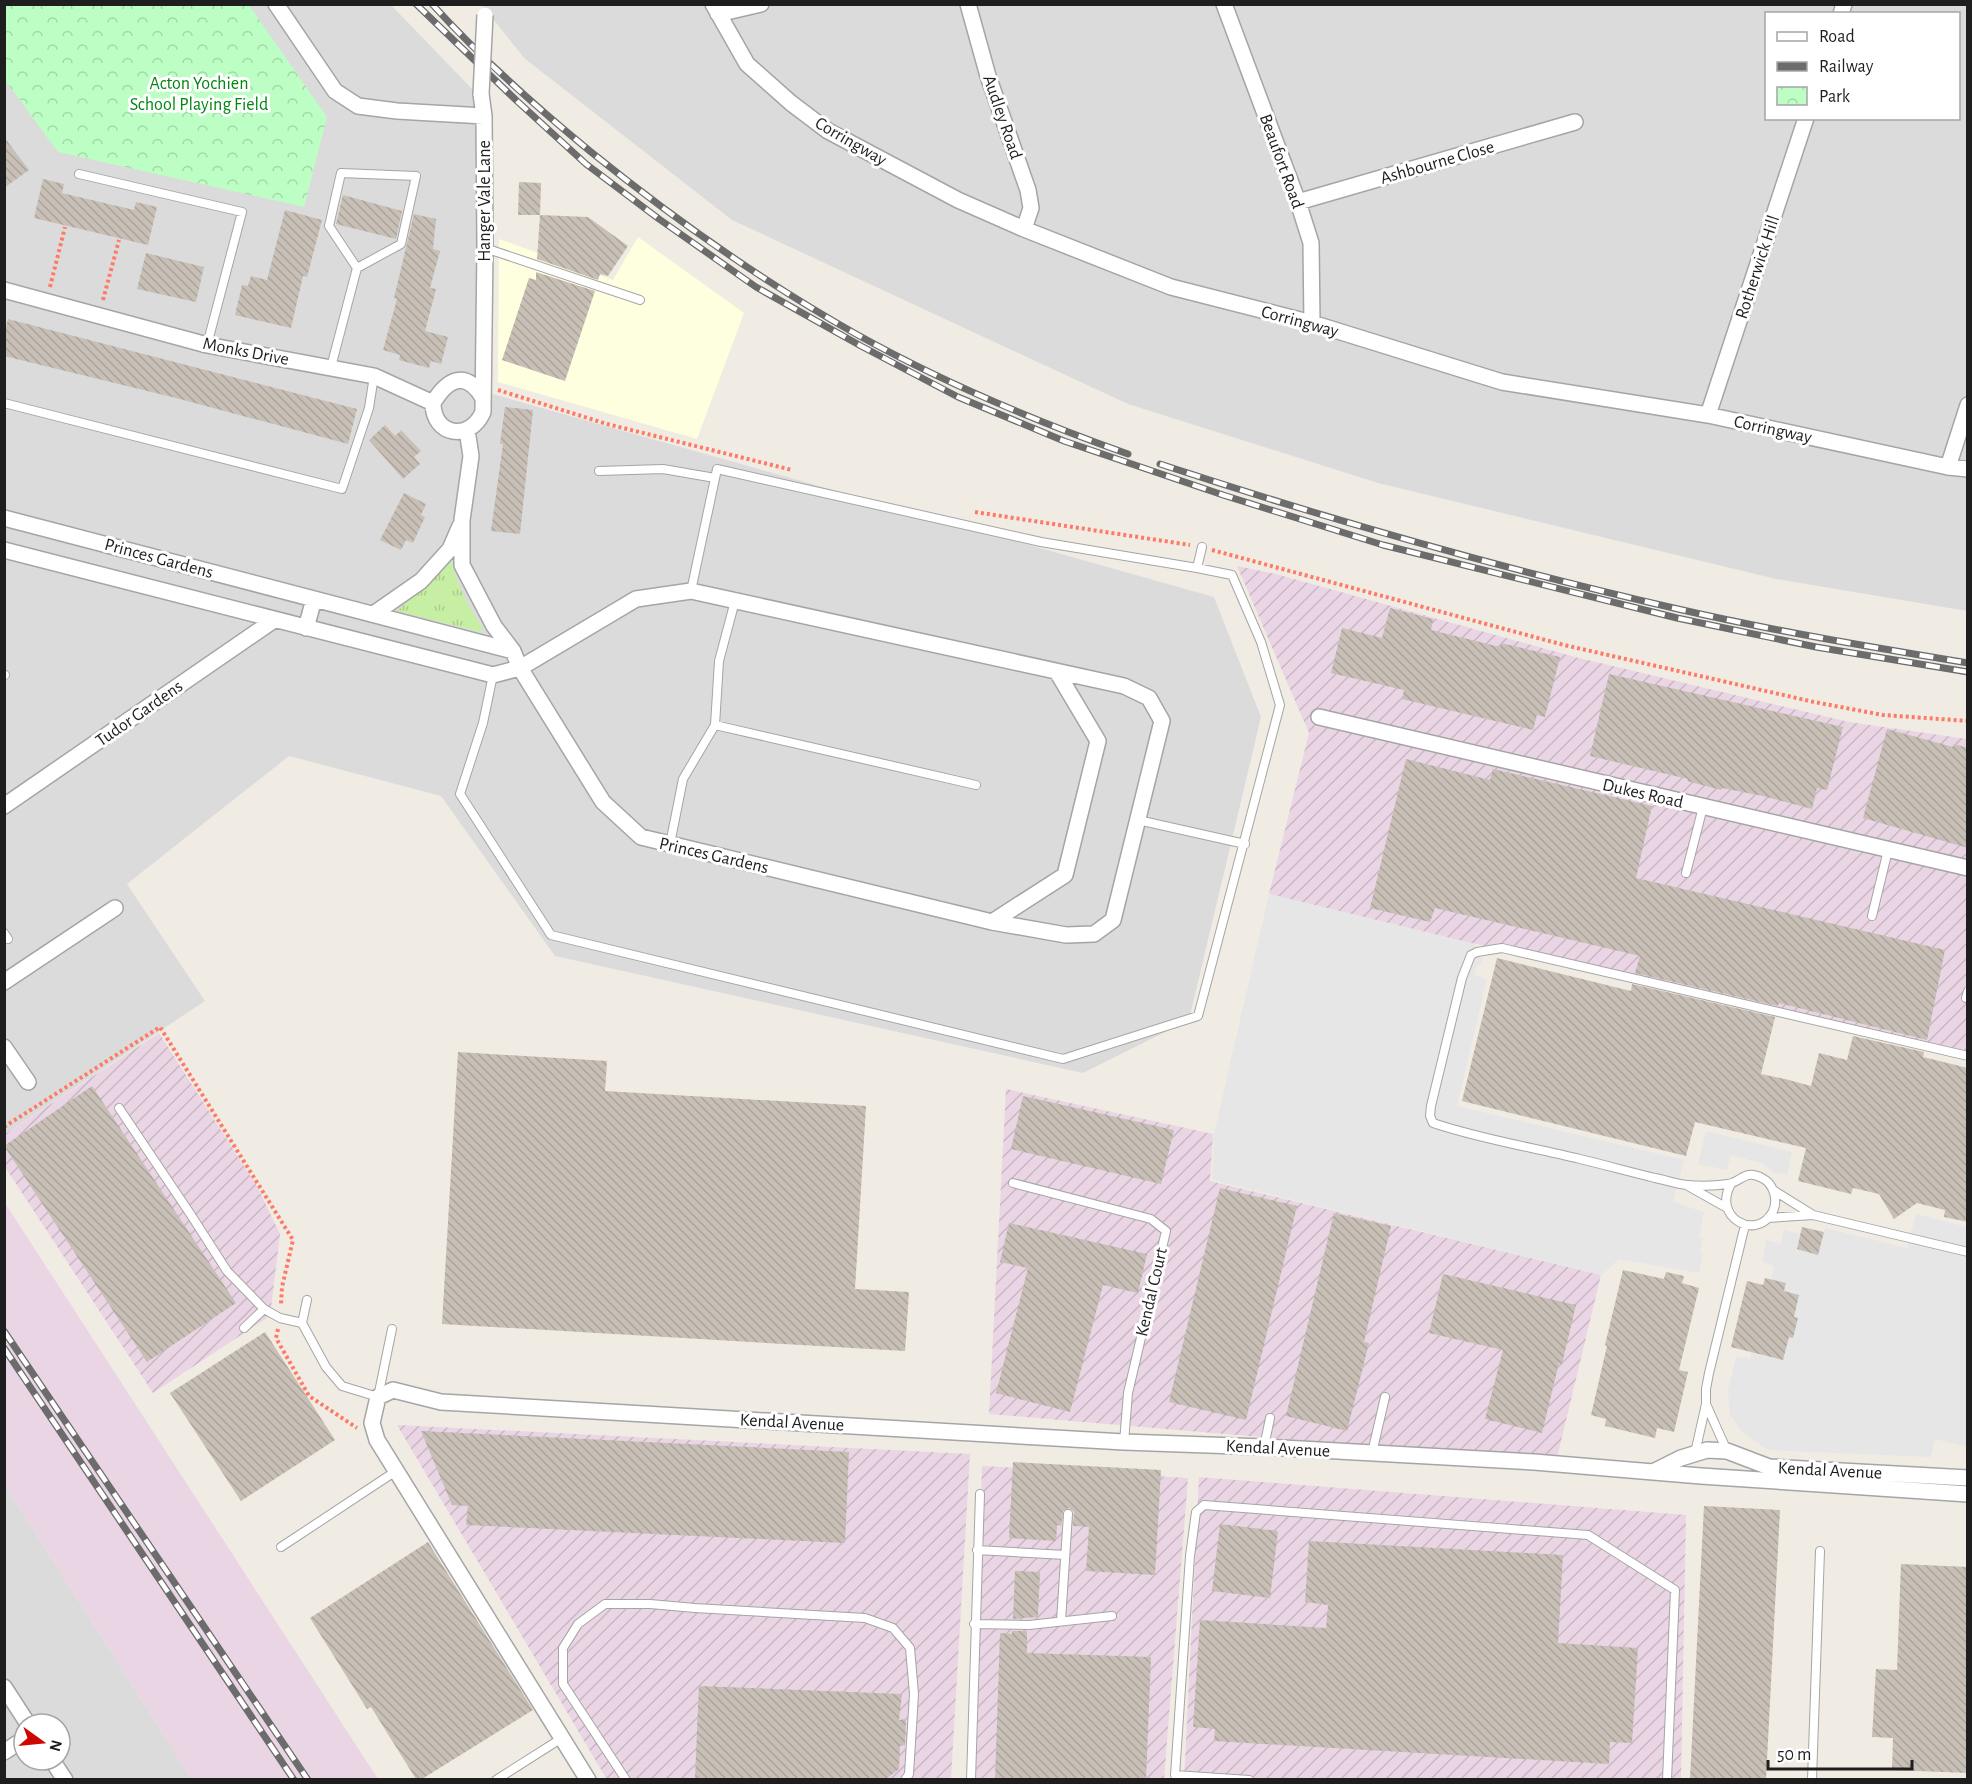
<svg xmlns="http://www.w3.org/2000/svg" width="1972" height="1784" viewBox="0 0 1972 1784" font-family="'Alegreya Sans',sans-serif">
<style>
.residential{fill:#dcdbdb;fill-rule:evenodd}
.industrial{fill:url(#industrial-furrows)}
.education{fill:#feffde}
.railway{fill:#ead5e5}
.grass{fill:url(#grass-tufts)}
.park{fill:url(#park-crowns)}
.parking{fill:#e6e6e6}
.building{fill:url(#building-back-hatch)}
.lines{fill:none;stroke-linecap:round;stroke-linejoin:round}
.lane-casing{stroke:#a5a5a5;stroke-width:10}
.street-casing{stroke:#a5a5a5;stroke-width:18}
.path{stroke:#ff7a66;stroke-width:4;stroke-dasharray:3 3;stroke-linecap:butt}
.lane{stroke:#fff;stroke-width:8}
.street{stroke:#fff;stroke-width:15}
.rail-casing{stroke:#6c6c6c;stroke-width:7}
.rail{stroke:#fff;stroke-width:4.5;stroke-dasharray:14;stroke-linecap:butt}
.street-bridge-casing{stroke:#a5a5a5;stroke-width:18;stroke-linecap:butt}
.street-bridge{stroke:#fff;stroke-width:15}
.labels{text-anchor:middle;stroke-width:6;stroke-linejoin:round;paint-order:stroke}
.park-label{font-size:18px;fill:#018710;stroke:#fff}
.street-label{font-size:18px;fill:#1e1e1e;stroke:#fff}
</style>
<defs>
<pattern id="industrial-furrows" width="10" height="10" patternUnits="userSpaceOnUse" patternTransform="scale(1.5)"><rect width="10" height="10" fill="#ead5e5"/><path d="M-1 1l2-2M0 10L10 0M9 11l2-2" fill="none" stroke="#c8b6c4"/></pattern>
<pattern id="grass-tufts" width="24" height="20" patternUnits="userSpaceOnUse" patternTransform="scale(1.5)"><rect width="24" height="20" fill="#c7efa4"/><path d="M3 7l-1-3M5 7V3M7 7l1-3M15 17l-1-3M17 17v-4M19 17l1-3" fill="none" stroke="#aacc8d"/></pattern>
<pattern id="park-crowns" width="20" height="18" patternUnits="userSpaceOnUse" patternTransform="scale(1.5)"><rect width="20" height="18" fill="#bcfec3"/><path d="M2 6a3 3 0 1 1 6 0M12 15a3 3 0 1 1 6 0" fill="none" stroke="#a1d9a7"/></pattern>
<pattern id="building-back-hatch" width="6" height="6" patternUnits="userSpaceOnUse" patternTransform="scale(1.5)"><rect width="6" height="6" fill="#c8bfb6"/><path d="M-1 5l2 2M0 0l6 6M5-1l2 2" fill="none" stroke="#aba49c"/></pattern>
</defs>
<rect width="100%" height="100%" fill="#f0ece3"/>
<path class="residential" d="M5,5H391L476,93L478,390L1214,597L1261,717L1189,1020L1083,1073L555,956L441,796L289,756L127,884L205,1001L5,1134Z
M482,5H1967V611L1776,579L1378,483L1128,404L732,220L524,58ZM1766,14H1958V118H1766Z
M5,1485L192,1779H5ZM24,1724H60V1760H24Z"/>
<path class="industrial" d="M1237,566L1276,574L1575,657L1849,722L1967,739V1053L1458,940L1269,894L1309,733Z
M159,1033L258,1188L280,1234L270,1316L153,1393L5,1167V1134Z
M1006,1089L1213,1134L1210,1181L1601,1275L1556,1462L989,1414Z
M397,1425L970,1454L951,1779L631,1780L606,1778Z
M982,1466L1188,1478L1164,1779L972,1780Z
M1199,1477L1686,1515L1681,1779L1184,1780Z"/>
<path class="education" d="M638,237L744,313L697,439L498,382L499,239L613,280Z"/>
<path class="railway" d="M4,1203H5L378,1779H192L5,1485Z"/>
<path class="grass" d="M447,560L452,562C458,587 468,607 483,628L480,632L397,611L434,578Z"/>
<path class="park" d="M5,4L249,5L327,117L304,207L58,152L5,80Z"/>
<path class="parking" d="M1269,894L1475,944L1483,961L1476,968L1474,975L1487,979L1457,1106L1684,1160L1673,1202L1704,1212L1699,1238L1703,1239L1700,1253L1703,1254L1699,1273L1619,1259L1602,1275L1212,1180L1214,1134Z
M1706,1131L1792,1152L1787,1175L1775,1173L1761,1163L1731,1155L1727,1170L1698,1164Z
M1916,1214L1967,1227V1447L1935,1439L1931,1457L1769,1450L1756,1442L1742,1432L1730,1415L1728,1391L1736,1356L1750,1359L1751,1352L1783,1360L1789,1337H1793L1798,1318L1794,1317L1799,1295L1784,1291L1786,1283L1771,1279L1774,1266L1762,1262L1766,1240L1781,1244L1784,1230L1800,1234L1797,1249L1818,1254L1825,1228L1907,1248Z"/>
<path class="building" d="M4,137L29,170L4,188Z
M43,179L64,184L62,193L134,210L136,202L157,207L148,245L34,218Z
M519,182L541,183L540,215H518Z
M343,195L402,211L396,239L336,224Z
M285,210L322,220L307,277L303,276L291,328L235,315L242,285L248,286L251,276L267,280Z
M414,214L436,219L433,249L440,251L430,288L436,289L425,331L448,337L441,364L431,361L429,368L399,360L400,355L383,350L397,299L394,298Z
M540,215L588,217L628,246L608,276L600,274L598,280L537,259Z
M146,253L204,267L196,302L137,289Z
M536,272L595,291L565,381L502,360L529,278L536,280Z
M8,319L357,409L348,444L176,398L4,356V335Z
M505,407L533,410L520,534L491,531L503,444H500Z
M385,425L395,436L401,430L421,451L414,457L420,464L403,479L369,440Z
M404,493L426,504L421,515L425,517L413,543L406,540L401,550L380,540Z
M1390,608L1433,619L1431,630L1500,647L1501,643L1560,657L1545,717L1537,715L1533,730L1402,699L1404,690L1331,673L1342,628L1382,638Z
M1609,674L1843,727L1827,790L1817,788L1812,809L1763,796L1722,788L1721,790L1687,781L1688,779L1590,756Z
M1887,729L1953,747L1954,744L1968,748V848L1863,818Z
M1406,759L1490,780L1493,769L1652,806L1636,878L1945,950L1927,1040L1779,1003L1778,1006L1635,973L1640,956L1435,908L1430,922L1370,908Z
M1497,958L1631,991L1632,984L1775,1017L1761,1074L1785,1079L1811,1086L1819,1053L1847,1060L1853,1036L1924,1052L1923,1057L1968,1068V1222L1944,1217L1945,1210L1917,1203L1894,1219L1879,1194L1853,1188L1851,1194L1798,1181L1806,1148L1695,1122L1686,1156L1462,1101Z
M458,1052L607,1061L605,1091L866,1106L855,1289L909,1292L905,1351L442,1324Z
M92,1086L236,1303L147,1362L4,1146Z
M1023,1096L1174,1130L1161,1184L1011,1149Z
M1220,1188L1297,1206L1246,1420L1169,1402Z
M1334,1213L1391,1226L1364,1342L1369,1343L1347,1431L1286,1416Z
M1009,1223L1147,1254L1138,1293L1103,1285L1070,1412L996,1393L1028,1268L1000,1262Z
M1802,1227L1824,1232L1818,1255L1797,1249Z
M1623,1270L1664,1279L1666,1272L1684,1276L1682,1283L1699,1288L1679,1370L1688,1372L1674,1432L1657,1428L1655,1438L1605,1426L1606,1419L1591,1415L1607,1346L1605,1345Z
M1443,1274L1576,1305L1562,1364L1559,1363L1542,1433L1485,1419L1503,1350L1429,1333Z
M1765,1278L1786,1283L1784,1291L1799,1295L1794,1317L1798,1318L1793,1338L1789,1337L1783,1360L1731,1347L1747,1281L1763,1285Z
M265,1332L335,1440L241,1501L170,1393Z
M421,1431L849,1452L845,1543L466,1525L468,1506L452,1505Z
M1013,1462L1161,1470L1155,1575L1086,1571L1089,1527L1073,1526L1074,1512L1069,1508L1063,1511L1061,1526L1057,1525L1056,1541L1009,1538Z
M1704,1506L1780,1510L1766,1779H1690Z
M1220,1524L1278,1531L1270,1598L1212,1591Z
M1309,1541L1563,1555L1558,1643L1638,1648L1632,1743L1610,1742L1609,1764L1214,1741L1215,1729L1193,1727L1200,1620L1326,1628L1328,1605L1305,1602Z
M428,1542L533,1710L422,1779H416L371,1707L367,1709L310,1618Z
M1901,1564L1968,1567V1773L1892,1770L1893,1738L1872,1737L1876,1669L1897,1670Z
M1015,1571L1040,1572L1038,1617L1013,1619Z
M1012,1631H1027V1653L1151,1657L1146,1779H995L1000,1633L1012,1634Z
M699,1686L902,1694L899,1720L906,1719L905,1745L900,1746L899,1769L886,1779H720L695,1778Z"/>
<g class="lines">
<defs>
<path id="lane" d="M79,174L242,212L207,345
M485,248L640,300
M331,367L357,268L401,244L416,176L341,173L329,226L357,268
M4,403L342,489L369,408L374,376
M599,471L663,469L715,478
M1197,568L1202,547
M735,601L719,661L715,725L976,785
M4,675H5
M493,675L483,723L460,794L551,935L1063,1059L1198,1016L1280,705L1261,642L1232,575L1197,568L1041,542L717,469L691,591
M1138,820L1245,844
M670,844L683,779L715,725
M1686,873L1703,807
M1872,916L1888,850
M4,933L8,939
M1966,998L1968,991
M119,1108L191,1215L227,1271L264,1309L280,1318L302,1323
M1013,1183L1151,1219L1166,1231L1128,1393L1124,1442
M1731,1184C1712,1217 1755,1241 1772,1213C1779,1201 1774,1184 1762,1178C1745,1169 1741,1182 1728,1184C1715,1186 1699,1186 1687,1185C1676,1184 1666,1180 1655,1178C1630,1172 1605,1165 1580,1159C1531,1147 1480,1139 1433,1123L1430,1116L1431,1106L1462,978L1471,955L1477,952L1502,948L1968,1056
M1688,1186L1727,1208
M1773,1190L1813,1215
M1768,1218L1813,1215L1968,1252
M307,1300L302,1323L326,1367L342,1386L378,1397L392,1329
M244,1328L264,1309
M1706,1404L1727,1451
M1264,1447L1270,1418
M1372,1453L1385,1397
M1695,1453L1706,1404V1389L1709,1373L1745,1225
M281,1547L396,1471
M977,1550L1065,1555
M1061,1621L1068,1514
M974,1624L1029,1625L1112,1616
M496,1780L562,1738
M626,1780L563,1684V1648L578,1624L605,1604H650L695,1608L865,1618L893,1628L910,1648L914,1694L909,1774L905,1780
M971,1780L980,1494
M1249,1780L1175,1775L1190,1556L1196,1512L1204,1505L1588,1535L1675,1590L1667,1780
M1812,1780L1820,1551"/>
<path id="street" d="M276,4L335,91L358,106L397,111L484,116
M713,4L747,64L791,103L828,131L958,200L1024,229L1171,287L1312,323L1502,382L1708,415L1948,467L1968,469
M968,4L988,76L1028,190L1031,208L1024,229
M1224,4L1298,202L1311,243L1312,323
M718,14L761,4
M1841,14L1844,4
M1298,202L1575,122
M4,290L207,345L374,376L433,403
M433,403C433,436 470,442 483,412L485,248L484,116L481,94
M433,403C448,378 466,370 483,398
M1708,415L1806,118
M1948,467L1968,405
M4,518L513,651
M4,550L493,675L520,668L636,599L691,591L1124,686L1149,698L1162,721L1113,920L1094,934L1066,935L992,922L641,837L603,802L520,668L513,651L494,626L462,565V520L471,456L467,430
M375,613L421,581L450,549L460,526
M306,628L314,599
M1319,717L1968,868
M4,806L274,620
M992,922L1065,875L1098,741L1057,672
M4,982L115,908
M4,1047L28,1082
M1653,1472L1681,1458L1707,1450L1727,1451L1769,1467L1968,1478
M4,1687L28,1724
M4,1752L24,1739
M52,1760L65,1780
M588,1780L377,1440L372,1423L378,1397L393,1390L441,1402L1124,1442L1264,1447L1534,1462L1701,1476L1968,1494"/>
</defs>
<use href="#lane" class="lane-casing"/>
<use href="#street" class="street-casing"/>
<path class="path" d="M50,287L65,227
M103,300L119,240
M498,390L607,424L792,470
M975,512L1190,545
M1212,550L1564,645L1814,702L1883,715L1968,721
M4,1127L160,1027L293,1240L282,1287L281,1304
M278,1329L276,1338L309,1396L357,1428"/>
<use href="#lane" class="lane"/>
<use href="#street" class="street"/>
<defs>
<path id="rail" d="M416,4L517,101L586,164L659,219L756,287L861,346L958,397L1064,441L1223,495L1383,545L1677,618L1816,647L1968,672
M432,4C481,58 535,106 591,152C674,219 762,281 856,334C942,382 1035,421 1128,454
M1160,464C1331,520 1503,569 1678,609C1774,631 1871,647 1968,663
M4,1331L308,1780
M4,1348L294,1780"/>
</defs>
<use href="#rail" class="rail-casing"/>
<use href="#rail" class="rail"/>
<defs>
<path id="street-bridge" d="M481,94L485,15"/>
</defs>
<use href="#street-bridge" class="street-bridge-casing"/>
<use href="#street-bridge" class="street-bridge"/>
</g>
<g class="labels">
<g class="park-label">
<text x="199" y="89">Acton Yochien<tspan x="199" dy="21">School Playing Field</tspan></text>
</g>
<g class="street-label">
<text transform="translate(1003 117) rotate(71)" y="6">Audley Road</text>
<text transform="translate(851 141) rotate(30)" y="6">Corringway</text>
<text transform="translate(1282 161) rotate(70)" y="6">Beaufort Road</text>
<text transform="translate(1437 162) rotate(-16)" y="6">Ashbourne Close</text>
<text transform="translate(484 201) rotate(-90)" y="6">Hanger Vale Lane</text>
<text transform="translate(1757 267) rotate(-72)" y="6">Rotherwick Hill</text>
<text transform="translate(1300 321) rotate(15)" y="6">Corringway</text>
<text transform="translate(246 351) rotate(11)" y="6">Monks Drive</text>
<text transform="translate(1773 429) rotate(12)" y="6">Corringway</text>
<text transform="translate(159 558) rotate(15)" y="6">Princes Gardens</text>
<text transform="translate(139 713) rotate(-35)" y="6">Tudor Gardens</text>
<text transform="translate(1643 793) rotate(13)" y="6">Dukes Road</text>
<text transform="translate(714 855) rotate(13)" y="6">Princes Gardens</text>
<text transform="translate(1151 1292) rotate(-77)" y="6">Kendal Court</text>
<text transform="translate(792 1422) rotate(3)" y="6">Kendal Avenue</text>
<text transform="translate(1278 1448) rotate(3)" y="6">Kendal Avenue</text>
<text transform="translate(1830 1470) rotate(3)" y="6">Kendal Avenue</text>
</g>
</g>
<rect width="1972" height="1784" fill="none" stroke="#1e1e1e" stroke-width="12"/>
<rect x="1765" y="12" width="195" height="108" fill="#ffffff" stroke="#a5a5a5" stroke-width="1.5"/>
<rect x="1777" y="32" width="30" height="9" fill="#ffffff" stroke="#a5a5a5" stroke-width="1.5"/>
<text x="1819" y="42" font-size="18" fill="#1e1e1e">Road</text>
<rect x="1777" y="62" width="30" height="9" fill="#6c6c6c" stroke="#a5a5a5" stroke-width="1.5"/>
<text x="1819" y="72" font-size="18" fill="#1e1e1e">Railway</text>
<rect x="1777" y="87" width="30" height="18" fill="url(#park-crowns)" stroke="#a5a5a5" stroke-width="1.5"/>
<text x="1819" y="102" font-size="18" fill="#1e1e1e">Park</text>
<g transform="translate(42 1742) rotate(105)"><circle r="28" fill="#ffffff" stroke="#a5a5a5" stroke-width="1.5"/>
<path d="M0-4.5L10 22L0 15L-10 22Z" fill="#cd0600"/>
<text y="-9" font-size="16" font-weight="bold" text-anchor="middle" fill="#1e1e1e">N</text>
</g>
<path d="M1768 1760v9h144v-9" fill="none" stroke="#1e1e1e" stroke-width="3"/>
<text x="1777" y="1760" font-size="18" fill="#1e1e1e" stroke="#ffffff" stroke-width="4.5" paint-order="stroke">50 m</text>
</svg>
